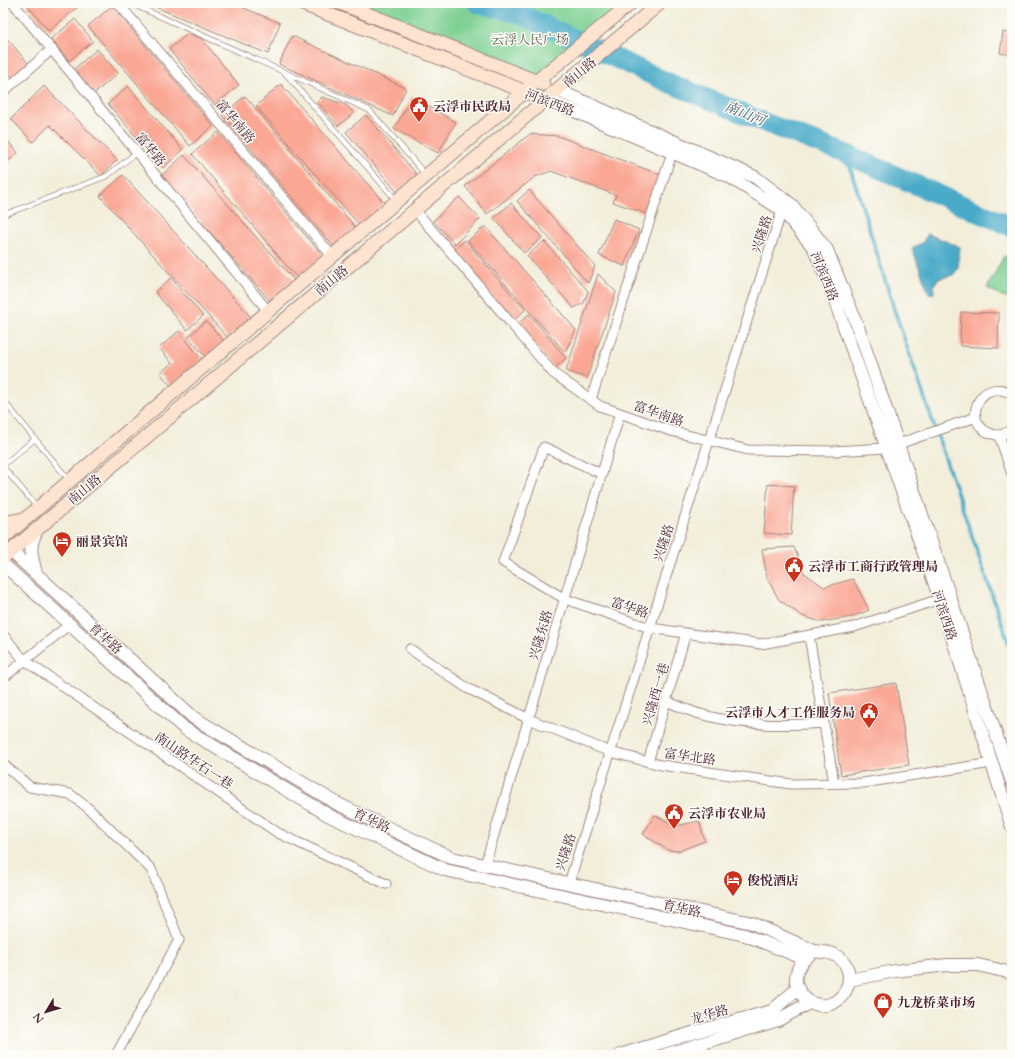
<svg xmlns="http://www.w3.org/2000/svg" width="1015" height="1058" viewBox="0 0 1015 1058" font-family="Cardo,'Noto Serif SC',serif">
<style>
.green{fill:#7dd093;stroke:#64785f}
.water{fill:#48aac8;stroke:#49647a}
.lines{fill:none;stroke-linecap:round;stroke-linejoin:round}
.stream{stroke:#48aac8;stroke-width:3.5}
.river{stroke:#48aac8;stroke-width:20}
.building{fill:#faa794}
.service-casing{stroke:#9e8682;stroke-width:6}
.minor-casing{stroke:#9e8682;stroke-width:11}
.tertiary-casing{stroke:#9e8682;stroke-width:14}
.secondary-casing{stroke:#9e8682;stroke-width:15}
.service{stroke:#fff;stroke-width:4.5}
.minor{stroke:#fff;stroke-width:9}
.tertiary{stroke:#fff;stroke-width:12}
.secondary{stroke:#fde4d1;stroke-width:13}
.labels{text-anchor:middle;stroke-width:3;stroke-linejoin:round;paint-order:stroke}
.park-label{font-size:13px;fill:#5c5d4f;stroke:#fdfcf7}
.street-label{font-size:13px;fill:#4a1f2b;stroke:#fdfcf7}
.poi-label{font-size:13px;font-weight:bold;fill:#4a1f2b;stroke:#fdfcf7;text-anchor:start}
.water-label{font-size:14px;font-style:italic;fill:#495e72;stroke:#fdfcf7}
</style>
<rect width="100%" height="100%" fill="#fdfcf7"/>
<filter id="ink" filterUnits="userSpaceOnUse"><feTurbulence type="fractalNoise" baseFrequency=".025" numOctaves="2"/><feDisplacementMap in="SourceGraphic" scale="8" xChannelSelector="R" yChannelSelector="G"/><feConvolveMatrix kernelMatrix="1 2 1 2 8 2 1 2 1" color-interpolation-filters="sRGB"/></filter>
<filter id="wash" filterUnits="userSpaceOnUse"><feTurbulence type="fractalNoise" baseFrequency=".012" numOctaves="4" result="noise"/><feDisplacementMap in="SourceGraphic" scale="16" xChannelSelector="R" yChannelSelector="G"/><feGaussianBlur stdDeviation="0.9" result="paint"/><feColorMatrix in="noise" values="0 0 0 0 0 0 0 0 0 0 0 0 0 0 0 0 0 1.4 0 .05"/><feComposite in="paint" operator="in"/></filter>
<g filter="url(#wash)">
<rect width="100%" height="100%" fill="#f2eeda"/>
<path class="green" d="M340,3H631L537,81Z
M1004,256L1012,260V301L987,288Z"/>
<path class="water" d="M928,234L960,247L958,269L953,275L938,279L934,285V293L929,294L912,248L922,243Z"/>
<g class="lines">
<path class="stream" d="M846,154L895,312L1012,653"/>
<path class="river" d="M477,3L518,13L667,82L761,121L846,154L1012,227"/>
</g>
<g id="blocks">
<path class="building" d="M29,3H82L49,31L27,5Z
M146,3H232L280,23L268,54Z
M112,6L213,126L190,146L88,26Z
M75,19L93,41L69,61L51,39Z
M1003,32L1012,34V55L1000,53Z
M3,34L29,64L13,78L3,67Z
M188,34L201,38L239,85L215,105L169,49Z
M292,36L406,88L393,116L279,64Z
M97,49L118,73L94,94L73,70Z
M281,84L385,204L360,226L256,106Z
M44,86L117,160L101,176L50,125L33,142L11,119Z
M128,86L183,150L163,168L108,104Z
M245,96L356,228L334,247L222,115Z
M322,97L346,105L354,113L338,126L317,102Z
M412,97L456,122L438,153L394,129Z
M366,115L418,176L398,193L346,132Z
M218,132L323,256L297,278L192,154Z
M530,134L558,136L661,175L647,214L613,202L616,195L551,171L535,177L487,214L465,186Z
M3,135L18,153L3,166Z
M184,155L294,280L270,301L161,176Z
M123,175L251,317L228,338L100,196Z
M529,190L595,266L588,283L517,201Z
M459,197L480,219L455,244L433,221Z
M511,203L542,238L524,253L494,218Z
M614,219L639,230L624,266L599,255Z
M485,226L576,330L565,352L468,241Z
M465,240L525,310L513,321L453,251Z
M544,241L588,291L584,303L574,308L527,256Z
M598,274L616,292L587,378L566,371Z
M171,278L203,316L187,330L155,292Z
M961,312L999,313L998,348L960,346Z
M529,314L566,358L554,369L517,325Z
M206,321L224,341L206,357L188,337Z
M179,331L202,360L171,386L160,373L172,363L159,348Z
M768,484L794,486L791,535L764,533Z
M794,547L804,573L824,587L853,579L869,610L852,617L821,622L802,616L779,600L767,578L762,549Z
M896,683L909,765L841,775L829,693Z
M655,815L676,826L699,821L705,841L678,851L668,850L643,834Z"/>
</g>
</g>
<g filter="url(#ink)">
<use href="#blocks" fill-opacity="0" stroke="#9e8682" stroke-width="1"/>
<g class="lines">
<defs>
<path id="service" d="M130,3L369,110L426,175
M285,73L396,200
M3,215L107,176L137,152
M3,400L69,480
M3,465L35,439
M3,467L37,507"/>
<path id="minor" d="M13,3L269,312
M118,3L333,257
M3,92L52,49
M415,210L553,373L600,406L671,431L748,450L833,451L887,448L976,417
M1012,394C979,375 960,424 992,434C999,436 1007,434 1012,429
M591,399L672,153
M999,435L1012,474
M602,474L544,447L503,562L565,599L650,628L761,644L854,627L940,599
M3,635L24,660L278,833L386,884
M809,636L834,783
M410,649L467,688L529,719L610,752L661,765L791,784L863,783L992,763
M3,678L70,624
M666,701C679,706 691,712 704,715C743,726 784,726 824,723
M648,762L686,633
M3,764L30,787L70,794L88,808L151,869L179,940L116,1055
M485,865L620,413
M569,883L782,210"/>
<path id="tertiary" d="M557,90L755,177L792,205L827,250L858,327L949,594L1012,782
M546,99L728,176L782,210L814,248L830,287L940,599L1012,827
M11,551L194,718L338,804L452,858L752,923L814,951
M3,564L185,729L330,816L445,870L745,935L805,959
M36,573C31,553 28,547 38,528
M814,951C820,952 827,952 833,954C868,970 839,1022 807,1000C801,995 797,989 796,982C795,967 804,959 814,951Z
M849,980L895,971L947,965H978L1012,973
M620,1055L699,1031L772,1011L798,988
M664,1055L778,1020L811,1002"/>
<path id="secondary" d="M300,3L531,94
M340,3L543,84
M3,523L23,519
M3,538L537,81L631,3
M3,558L660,3"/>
</defs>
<use href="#service" class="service-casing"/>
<use href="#minor" class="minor-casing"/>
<use href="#tertiary" class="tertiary-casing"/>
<use href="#secondary" class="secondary-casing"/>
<use href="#service" class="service"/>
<use href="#minor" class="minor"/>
<use href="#tertiary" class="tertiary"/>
<use href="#secondary" class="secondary"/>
</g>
</g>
<defs>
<symbol id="civic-pin" viewBox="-11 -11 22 30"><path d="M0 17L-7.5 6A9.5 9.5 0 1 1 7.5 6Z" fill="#c8321e" stroke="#fdfcf7"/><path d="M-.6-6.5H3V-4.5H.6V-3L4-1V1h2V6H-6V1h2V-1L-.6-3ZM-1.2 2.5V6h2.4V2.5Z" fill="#fff"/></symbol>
<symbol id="hotel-pin" viewBox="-11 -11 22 30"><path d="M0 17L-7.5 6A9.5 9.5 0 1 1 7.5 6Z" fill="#c8321e" stroke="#fdfcf7"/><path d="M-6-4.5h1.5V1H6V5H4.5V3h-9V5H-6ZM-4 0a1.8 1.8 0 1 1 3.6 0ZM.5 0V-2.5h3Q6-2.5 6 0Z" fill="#fff"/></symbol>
<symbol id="shop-pin" viewBox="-11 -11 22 30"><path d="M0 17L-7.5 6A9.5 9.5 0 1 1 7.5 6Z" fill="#c8321e" stroke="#fdfcf7"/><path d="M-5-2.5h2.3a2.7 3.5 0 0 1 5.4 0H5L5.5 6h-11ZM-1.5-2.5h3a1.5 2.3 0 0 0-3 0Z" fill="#fff"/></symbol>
</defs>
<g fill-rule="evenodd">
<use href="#civic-pin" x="408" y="95" width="22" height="30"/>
<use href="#hotel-pin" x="51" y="530" width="22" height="30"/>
<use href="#civic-pin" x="783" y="555" width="22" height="30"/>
<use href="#civic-pin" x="858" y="701" width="22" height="30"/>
<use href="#civic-pin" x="663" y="802" width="22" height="30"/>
<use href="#hotel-pin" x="722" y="869" width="22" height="30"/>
<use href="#shop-pin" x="872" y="991" width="22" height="30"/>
</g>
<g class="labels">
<g class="park-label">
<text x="530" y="44">云浮人民广场</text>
</g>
<g class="street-label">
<text transform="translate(579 72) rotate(-40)" y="5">南山路</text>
<text transform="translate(550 102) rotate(21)" y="5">河滨西路</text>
<text transform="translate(236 121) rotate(50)" y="5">富华南路</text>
<text transform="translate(151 149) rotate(50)" y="5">富华路</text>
<text transform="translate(761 234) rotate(-72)" y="5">兴隆路</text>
<text transform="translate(825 276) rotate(68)" y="5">河滨西路</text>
<text transform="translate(331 280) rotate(-40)" y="5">南山路</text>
<text transform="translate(659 413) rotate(19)" y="5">富华南路</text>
<text transform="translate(84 489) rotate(-40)" y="5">南山路</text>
<text transform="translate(663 543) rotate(-72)" y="5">兴隆路</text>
<text transform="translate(630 607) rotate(19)" y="5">富华路</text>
<text transform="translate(945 615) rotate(72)" y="5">河滨西路</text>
<text transform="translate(540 635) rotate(-73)" y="5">兴隆东路</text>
<text transform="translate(106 638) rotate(42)" y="5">育华路</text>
<text transform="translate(655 694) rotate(-74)" y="5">兴隆西一巷</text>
<text transform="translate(690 756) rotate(8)" y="5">富华北路</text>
<text transform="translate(194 760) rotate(34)" y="5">南山路华石一巷</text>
<text transform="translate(372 820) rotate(25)" y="5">育华路</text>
<text transform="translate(565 852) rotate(-72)" y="5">兴隆路</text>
<text transform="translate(682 908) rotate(12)" y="5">育华路</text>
<text transform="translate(709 1014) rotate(-16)" y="5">龙华路</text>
</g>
<g class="poi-label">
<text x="433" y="111">云浮市民政局</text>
<text x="76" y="546">丽景宾馆</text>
<text x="808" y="571">云浮市工商行政管理局</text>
<text x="855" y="717" text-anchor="end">云浮市人才工作服务局</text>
<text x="688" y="818">云浮市农业局</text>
<text x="747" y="885">俊悦酒店</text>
<text x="897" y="1007">九龙桥菜市场</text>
</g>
<g class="water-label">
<text transform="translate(745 113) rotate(22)" y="5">南山河</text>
</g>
</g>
<rect width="1015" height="1058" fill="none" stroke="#fdfcf7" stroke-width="16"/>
<g transform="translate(46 1012) rotate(232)" stroke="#fdfcf7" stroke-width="3" paint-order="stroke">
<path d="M0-3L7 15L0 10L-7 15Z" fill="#4a1f2b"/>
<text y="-6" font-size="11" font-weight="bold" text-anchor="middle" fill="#4a1f2b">N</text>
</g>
</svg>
